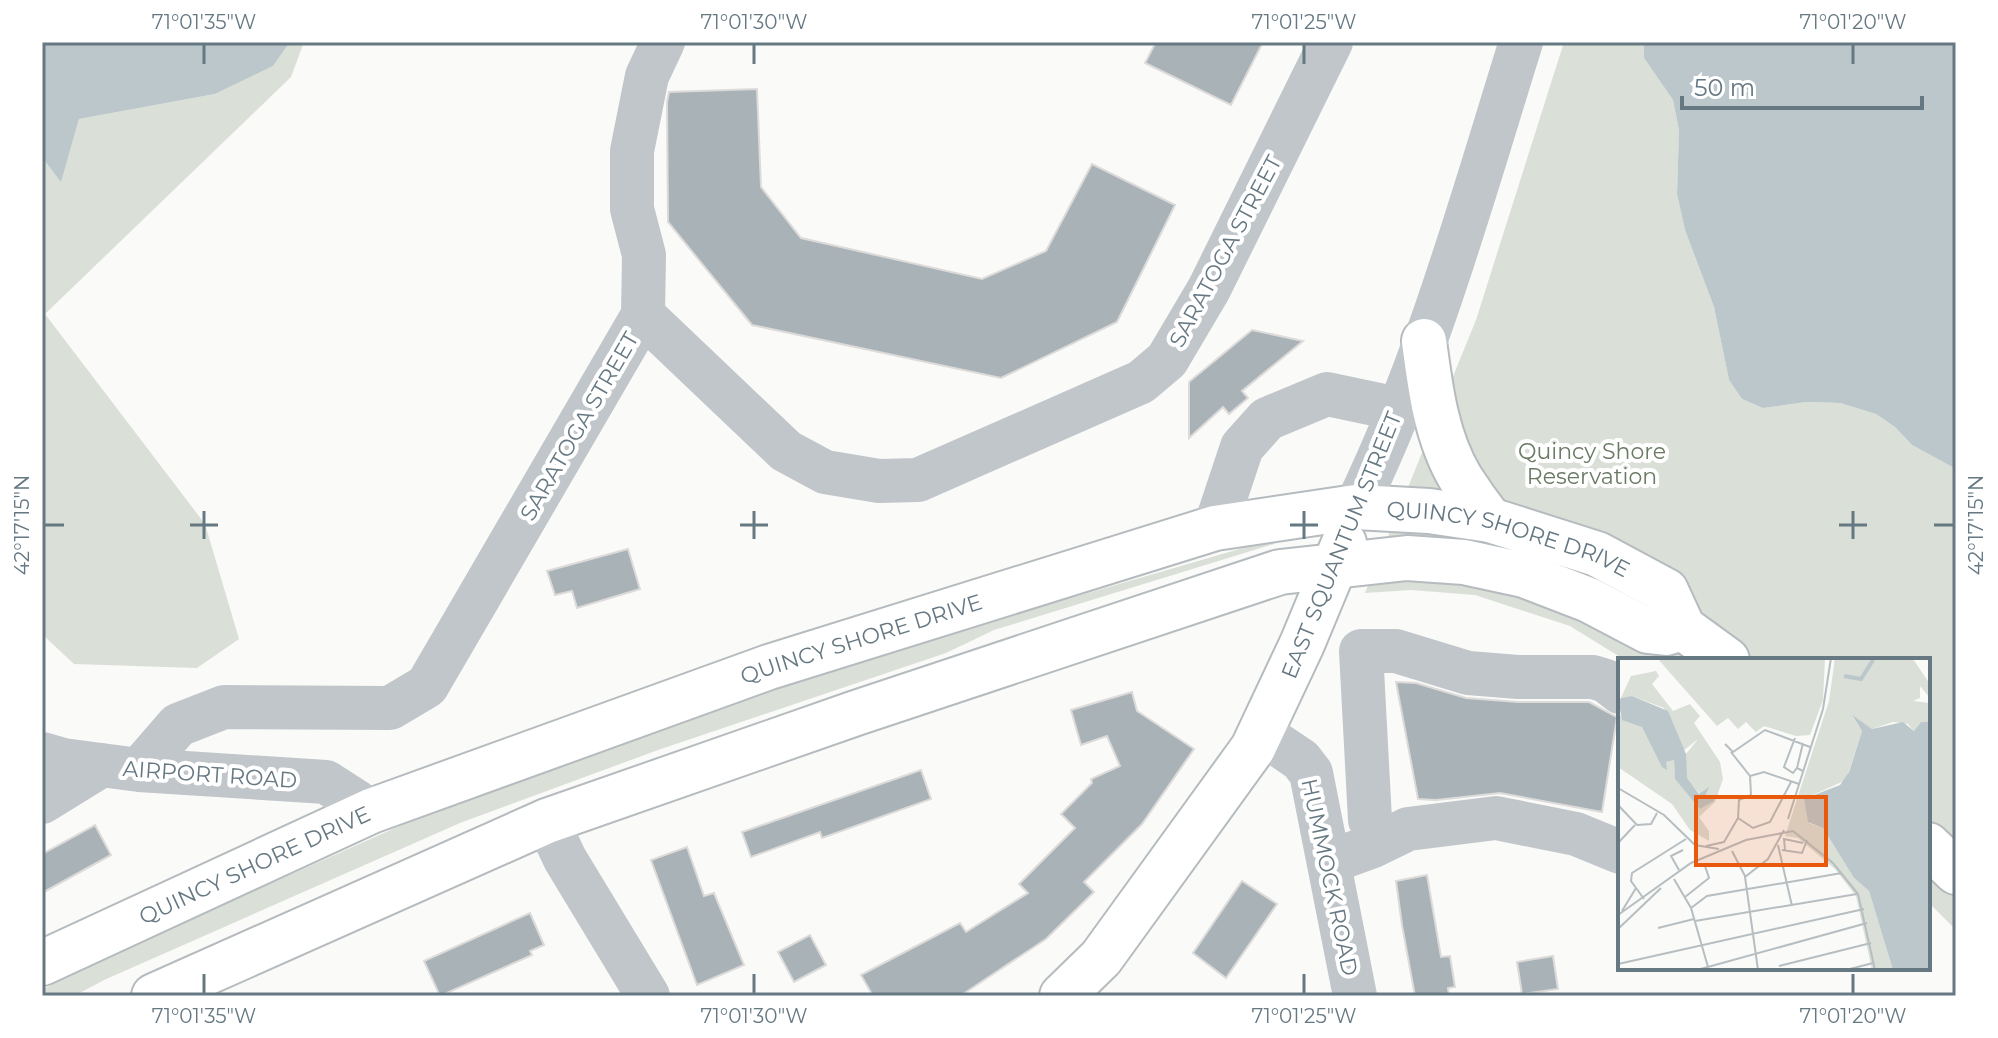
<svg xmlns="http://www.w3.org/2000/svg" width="1998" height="1038" viewBox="0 0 1998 1038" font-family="Montserrat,sans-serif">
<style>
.green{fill:#dadfd7}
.water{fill:#bbc7cb}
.building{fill:#a8b2b7;stroke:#dcdbda;stroke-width:2}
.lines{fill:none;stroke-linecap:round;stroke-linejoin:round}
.major-casing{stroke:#b5bbbe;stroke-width:48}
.minor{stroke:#c1c6ca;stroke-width:44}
.major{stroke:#fff;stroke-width:44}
.ticks{fill:none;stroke:#667882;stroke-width:3}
.labels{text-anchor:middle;stroke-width:8;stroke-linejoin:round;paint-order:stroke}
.street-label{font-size:22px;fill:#667882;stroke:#fff}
.park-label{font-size:22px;fill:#6a7a64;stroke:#fff}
.inset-river{fill:none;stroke:#bbc7cb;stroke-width:4}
.inset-road{fill:none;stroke:#b6bec2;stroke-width:2}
.view{fill:#e8590c;fill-opacity:0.15;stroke:#e8590c;stroke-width:4}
.inset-edge{fill:none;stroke:#667882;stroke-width:4}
.neatline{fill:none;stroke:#667882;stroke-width:3}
.ticks-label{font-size:20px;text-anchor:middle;fill:#667882}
</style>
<rect width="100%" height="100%" fill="#fafaf8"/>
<path class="green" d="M290,42H304L291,77L45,314L205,524L239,639L197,668L74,664L42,634V157L61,181L79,119L215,94L273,66Z
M1564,42H1644V58L1673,100L1679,130L1677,194L1685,230L1714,307L1729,380L1742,399L1763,408L1806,402L1840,403L1876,414L1895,427L1912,445L1956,469V930L1928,902V660H1625L1570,626L1475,595L1411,590L1365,593L1476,320Z
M1274,539V544L994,630L946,653L658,750L460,823L104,980L74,996H42V990L95,962L451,803L650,731L855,661Z"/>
<path class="water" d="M42,42H290L273,66L215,94L79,119L61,182L42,157Z
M1644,42H1956V469L1912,445L1895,427L1876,414L1840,403L1806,402L1763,408L1742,399L1729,380L1714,307L1685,230L1677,194L1679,130L1673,100L1644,58Z"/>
<path class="building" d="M1156,42H1263L1231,105L1145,63Z
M757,89L761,187L801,238L982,279L1046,251L1092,164L1175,205L1117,322L1001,378L752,325L668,222L667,102L669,92Z
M1252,330L1303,341L1242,391L1248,398L1229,414L1223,407L1189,438V382Z
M628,549L640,589L577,608L572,591L555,595L547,571Z
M1396,682L1416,683L1466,698L1518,702H1589L1617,717L1602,812L1500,793L1436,800L1418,799Z
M1132,692L1137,711L1194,749L1142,824L1084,882L1094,892L1046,939L960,996H873L861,975L960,923L966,932L1028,893L1019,884L1075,828L1061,814L1092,783L1091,779L1120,766L1107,736L1081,745L1071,710Z
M921,770L931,799L822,838L820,832L751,857L742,832Z
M95,825L111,855L42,893V854Z
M687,847L704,896L714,893L744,965L697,985L651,860Z
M1427,875L1441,957L1450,956L1455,987L1448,988L1449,996H1415L1402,925L1396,881Z
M1242,881L1277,904L1226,978L1193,953Z
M530,913L544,945L530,951L532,955L440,996L424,961Z
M810,935L826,965L794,982L778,952Z
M1553,956L1558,989L1522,994L1517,962Z"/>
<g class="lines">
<defs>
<g id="major">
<path d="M1424,341C1430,387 1436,438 1461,479C1470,493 1480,507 1490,520"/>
<path d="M1928,845L1956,872"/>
<path id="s1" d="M42,963L371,811L769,667L1215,528L1356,507L1429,511L1490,520L1597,554L1666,591L1683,628L1727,660"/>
<path d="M154,996L547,821L856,713L1280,572L1407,558L1464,562L1524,575L1589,600L1648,631L1666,633L1683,628"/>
<path d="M1062,996L1101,958L1253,748L1302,644L1344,543"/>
</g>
</defs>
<use href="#major" class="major-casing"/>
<path class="minor" d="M643,315L786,451L825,472L879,481L918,480L1141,382L1167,360L1209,289L1331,42
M1356,507C1428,359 1472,199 1521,42
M1215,528L1242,447L1267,419L1327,394L1398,409
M1261,733L1301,760L1311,773L1355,996
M42,754L63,760L139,770L326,782L371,811
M139,770L178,725L224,707L390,708L427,686L643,315L644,255L632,209V151L647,76L663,42
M42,802L102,765
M1370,820L1361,651H1396L1468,673L1518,677H1593L1606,681L1620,692
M547,821L565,859L648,996
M1329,862L1373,846L1408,829L1496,818L1576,834L1620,852"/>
<use href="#major" class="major"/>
</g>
<path class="ticks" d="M204,44V64M754,44V64M1304,44V64M1853,44V64M204,511V539M754,511V539M1304,511V539M1853,511V539M44,525H64M190,525H218M740,525H768M1290,525H1318M1839,525H1867M1934,525H1954M204,974V994M754,974V994M1304,974V994M1853,974V994"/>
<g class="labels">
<g class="street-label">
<text transform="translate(1225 251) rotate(-62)" y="8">SARATOGA STREET</text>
<text transform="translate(579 426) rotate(-60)" y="8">SARATOGA STREET</text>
<text dy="8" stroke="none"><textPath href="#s1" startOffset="1552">QUINCY SHORE DRIVE</textPath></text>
<text transform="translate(1341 545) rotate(-68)" y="8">EAST SQUANTUM STREET</text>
<text dy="8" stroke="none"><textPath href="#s1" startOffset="882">QUINCY SHORE DRIVE</textPath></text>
<text transform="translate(210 774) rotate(4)" y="8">AIRPORT ROAD</text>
<text dy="8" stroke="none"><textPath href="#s1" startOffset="234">QUINCY SHORE DRIVE</textPath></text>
<text transform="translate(1330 877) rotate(78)" y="8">HUMMOCK ROAD</text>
</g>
<g class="park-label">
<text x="1592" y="459">Quincy Shore<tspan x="1592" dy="25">Reservation</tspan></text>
</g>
</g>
<g transform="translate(1618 658)">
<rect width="312" height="312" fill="#fafaf8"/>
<path d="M39,0H207L205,42L192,77L178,78L146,68L138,74L128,64L120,71L110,60L99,68ZM217,0L295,1L312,26V40L302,28V40L295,43L312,45V64H303L296,73L290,66L275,64L254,71L234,58L244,73L228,122L186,141L191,165L205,170L236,220L251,233L275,312H254L238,238L217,211L180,180L167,178L211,43ZM38,13L41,18L34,26L55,53L72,46L82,58L76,65L102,104L105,121L97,144L81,159L91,173V183L72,172L54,146L0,109V56L24,69L47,104L56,102L57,121L78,143L92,145L97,138L82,136L68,120V96L80,81L65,93L46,50L14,38L2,42L13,18Z" fill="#dadfd7"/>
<path d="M14,38L50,53L68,96L69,120L81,136L91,129L87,138H98L96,143L82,151L57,121L56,102L48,104L49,112L44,109L24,69L4,62L0,41ZM234,57L254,71L285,64L296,73L303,64H312V312H275L251,233L236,220L205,170L190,164L186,141L222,127L231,114L244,73Z" fill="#bbc7cb"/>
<path class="inset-river" d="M226,18L243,21L255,2"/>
<path class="inset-road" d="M177,80L166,109L175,115L179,110L185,113M107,86L115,94L147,72L192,89M113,94L132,118M179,110L185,85M132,118L146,114L181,126M0,130L46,157L77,187L101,191M0,147L19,167L33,166L39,155M120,160L135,170L152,164L173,124M120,160L121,142L133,137L132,118M170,161L205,51L213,0M0,185L17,167M160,187L174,248M88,188L106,184L120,160M164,192L184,195L189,182M167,192L166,181L185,185M114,193L127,218M61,212L53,198L65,192M56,221L73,250L90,309M67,239L91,220L86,205M26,241L13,223L14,215L68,181M73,250L89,238L224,215M4,253L18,230M0,257L73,205L128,182L175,173L215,205L240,236L257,312M77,263L239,236M40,270L76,261M0,271L43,230M0,306L246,251M161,308L253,285M79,312L249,265M140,312L127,219L150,201L166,172M228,312L255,305"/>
<path class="view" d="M78,139H208V207H78Z"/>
<rect width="312" height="312" class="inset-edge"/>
</g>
<rect width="1998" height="1038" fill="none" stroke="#ffffff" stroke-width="88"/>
<path d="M1682 96v12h240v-12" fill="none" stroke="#667882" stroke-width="4"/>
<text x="1694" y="96" font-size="24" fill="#667882" stroke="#ffffff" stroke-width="6" paint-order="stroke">50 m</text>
<rect x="44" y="44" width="1910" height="950" class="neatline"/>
<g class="ticks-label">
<text x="204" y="29">71°01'35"W</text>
<text x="754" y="29">71°01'30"W</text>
<text x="1304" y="29">71°01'25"W</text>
<text x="1853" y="29">71°01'20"W</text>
<text transform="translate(22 525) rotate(-90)" y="7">42°17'15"N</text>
<text transform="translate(1976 525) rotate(-90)" y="7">42°17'15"N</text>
<text x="204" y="1023">71°01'35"W</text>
<text x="754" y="1023">71°01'30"W</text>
<text x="1304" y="1023">71°01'25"W</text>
<text x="1853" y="1023">71°01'20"W</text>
</g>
</svg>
